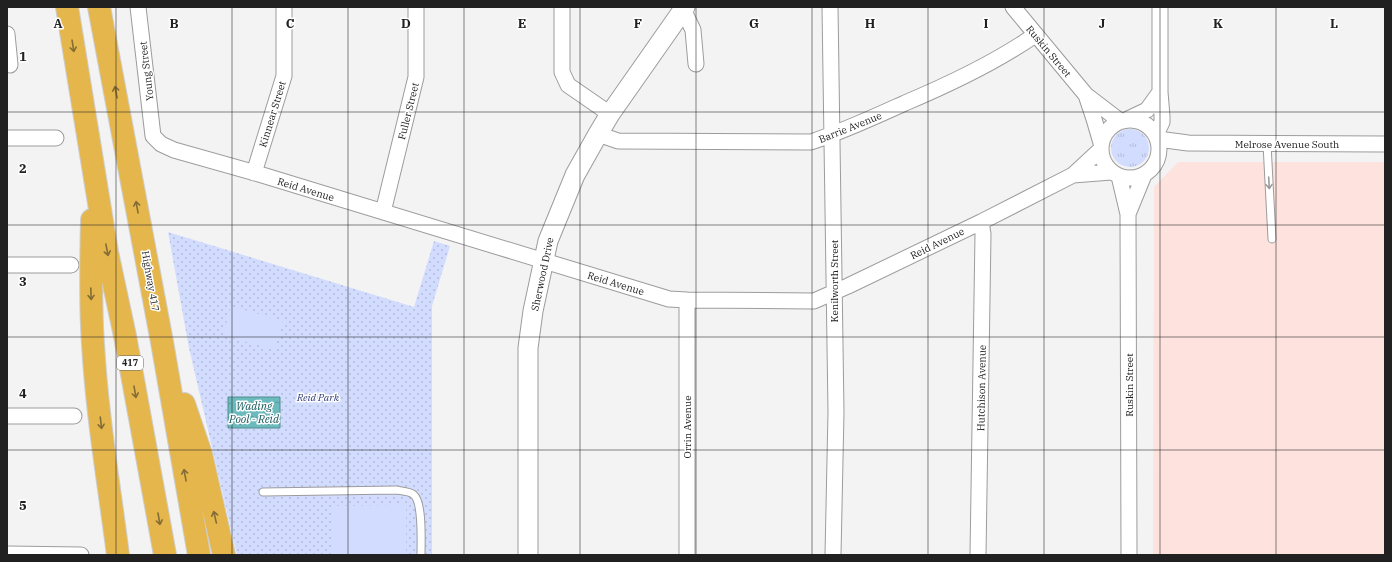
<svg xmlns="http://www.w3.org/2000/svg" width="1392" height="562" viewBox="0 0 1392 562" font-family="'IBM Plex Serif',serif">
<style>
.medical{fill:#fde2de}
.grass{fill:url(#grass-tufts)}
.park{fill:url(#park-dots)}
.pitch{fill:#d2dcfe}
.water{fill:url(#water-ripples);stroke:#558c8e}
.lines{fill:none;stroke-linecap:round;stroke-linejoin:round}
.service-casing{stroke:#9c9c9d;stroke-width:9}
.minor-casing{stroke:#9c9c9d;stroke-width:17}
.tertiary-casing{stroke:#9c9c9d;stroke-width:21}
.motorway-casing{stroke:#cecece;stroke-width:24}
.service{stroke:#fff;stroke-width:7}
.minor{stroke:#fff;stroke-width:15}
.tertiary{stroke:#fff;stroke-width:19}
.motorway{stroke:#e5b64c;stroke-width:22}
.oneway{stroke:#836c36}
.oneway2{stroke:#9b9b9b}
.grid{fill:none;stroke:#212121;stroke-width:1;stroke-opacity:0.55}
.labels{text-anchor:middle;stroke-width:3;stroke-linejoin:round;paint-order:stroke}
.shield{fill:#fff;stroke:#646464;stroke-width:1}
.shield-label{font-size:9px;font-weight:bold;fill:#212121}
.street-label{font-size:10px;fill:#212121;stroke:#fff}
.park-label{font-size:10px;font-style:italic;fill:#2c3776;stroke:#fff}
.water-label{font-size:11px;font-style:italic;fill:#12575a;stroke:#fff}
.grid-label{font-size:13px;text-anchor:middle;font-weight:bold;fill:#212121;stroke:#fff;stroke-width:3;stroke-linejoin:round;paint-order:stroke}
</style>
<defs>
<pattern id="grass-tufts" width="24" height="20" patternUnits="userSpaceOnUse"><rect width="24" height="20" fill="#d2dcfe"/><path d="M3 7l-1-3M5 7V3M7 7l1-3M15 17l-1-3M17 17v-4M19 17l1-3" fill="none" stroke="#b4bcd9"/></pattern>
<pattern id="park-dots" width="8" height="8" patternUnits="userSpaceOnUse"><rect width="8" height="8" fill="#d2dcfe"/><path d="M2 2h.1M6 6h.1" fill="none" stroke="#b4bcd9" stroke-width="1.8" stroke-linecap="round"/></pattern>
<pattern id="water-ripples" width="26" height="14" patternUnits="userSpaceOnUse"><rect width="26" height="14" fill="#6bbabd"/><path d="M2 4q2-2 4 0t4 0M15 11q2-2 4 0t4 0" fill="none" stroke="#589799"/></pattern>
</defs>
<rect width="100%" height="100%" fill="#f3f3f4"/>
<path class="medical" d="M1178,162H1385V555H1153L1154,187Z"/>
<path class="grass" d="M1111 148a19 19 0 1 1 38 0a19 19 0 1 1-38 0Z"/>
<path class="park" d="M168,232L414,307L434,241L450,246L432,306V555H237L189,348Z"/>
<path class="pitch" d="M231,306L283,321L274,350L223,335Z
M406,505V555H332V506Z"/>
<path class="water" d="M228,397H280V428H228Z"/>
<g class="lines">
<defs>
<path id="service" d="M1267,144L1272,239
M263,492L396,490C401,491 410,491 414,495C423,503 421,543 421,555"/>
<path id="minor" d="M138,7L153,136L161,144L174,150L259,174L669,299L687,300L814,301L848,286L981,222L1073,175L1100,150
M562,7V72L568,85L610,114
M830,7L836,412L833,555
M1013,7L1086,95L1120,121
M683,9L693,30L696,64
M7,34L10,65
M1086,95L1094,119L1101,143
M1128,119L1147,110L1160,92
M1101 149a29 29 0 1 1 58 0a29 29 0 1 1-58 0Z
M598,134L618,141L811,142C844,131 874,117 905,103C950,84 995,63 1035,35
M1156,135L1162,122V116L1160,92V7
M7,138H56
M1158,139L1188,143L1385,144
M254,173L284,76V7
M1073,175L1111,172
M1119,176L1128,214L1129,555
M383,212L416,77V7
M1128,214L1144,175
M7,265H71
M687,300V555
M7,416H74
M7,554L81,555
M978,555L983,234L981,222"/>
<path id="tertiary" d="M528,555V348L533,311L548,241L575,175L598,134L610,114L685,7"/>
<path id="motorway" d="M67,7L107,252L125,336L165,555
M99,7L162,342L199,555
M92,220C91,261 90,303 93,344C97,415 109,485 118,555
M184,404L201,454L224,555"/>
</defs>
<use href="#service" class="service-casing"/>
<use href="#minor" class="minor-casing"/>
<use href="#tertiary" class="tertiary-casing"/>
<use href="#motorway" class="motorway-casing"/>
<use href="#service" class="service"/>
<use href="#minor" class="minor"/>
<use href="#tertiary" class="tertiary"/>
<use href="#motorway" class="motorway"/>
</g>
<defs><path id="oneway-shaft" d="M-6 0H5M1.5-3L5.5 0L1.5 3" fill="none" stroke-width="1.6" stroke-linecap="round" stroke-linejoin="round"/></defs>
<g class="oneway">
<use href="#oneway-shaft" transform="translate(73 46) rotate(81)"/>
<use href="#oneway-shaft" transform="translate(116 92) rotate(-101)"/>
<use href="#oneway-shaft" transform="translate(137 207) rotate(-100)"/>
<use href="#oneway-shaft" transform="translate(107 250) rotate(79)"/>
<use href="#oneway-shaft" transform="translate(91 294) rotate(88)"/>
<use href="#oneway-shaft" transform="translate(135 392) rotate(80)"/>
<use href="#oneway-shaft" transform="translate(101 423) rotate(83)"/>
<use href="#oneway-shaft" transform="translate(185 475) rotate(-100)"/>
<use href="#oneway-shaft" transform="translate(215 517) rotate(-103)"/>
<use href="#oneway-shaft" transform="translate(159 519) rotate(80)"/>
</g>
<use class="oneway2" href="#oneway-shaft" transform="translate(1269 183) rotate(87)"/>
<path class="grid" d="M116,7V555M232,7V555M348,7V555M464,7V555M580,7V555M696,7V555M812,7V555M928,7V555M1044,7V555M1160,7V555M1276,7V555M7,112H1385M7,225H1385M7,337H1385M7,450H1385"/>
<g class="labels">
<rect class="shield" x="117" y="356" width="26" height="14" rx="3"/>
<g class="shield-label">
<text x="130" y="366">417</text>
</g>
<g class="street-label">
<text transform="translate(1049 51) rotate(50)" y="4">Ruskin Street</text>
<text transform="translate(146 71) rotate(-97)" y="4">Young Street</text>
<text transform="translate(408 111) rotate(-76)" y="4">Fuller Street</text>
<text transform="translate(272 114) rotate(-73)" y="4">Kinnear Street</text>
<text transform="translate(850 127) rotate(-22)" y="4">Barrie Avenue</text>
<text x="1287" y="148">Melrose Avenue South</text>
<text transform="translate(306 189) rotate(17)" y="4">Reid Avenue</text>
<text transform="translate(937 243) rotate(-26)" y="4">Reid Avenue</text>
<text transform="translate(542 274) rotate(-78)" y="4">Sherwood Drive</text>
<text transform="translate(151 281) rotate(80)" y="4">Highway 417</text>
<text transform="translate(834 281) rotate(-90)" y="4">Kenilworth Street</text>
<text transform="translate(616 283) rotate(17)" y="4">Reid Avenue</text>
<text transform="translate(1129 385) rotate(-90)" y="4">Ruskin Street</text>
<text transform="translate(981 388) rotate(-89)" y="4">Hutchison Avenue</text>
<text transform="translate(687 427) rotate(-90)" y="4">Orrin Avenue</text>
</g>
<g class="park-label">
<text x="318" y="401">Reid Park</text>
</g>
<g class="water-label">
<text x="254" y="410">Wading<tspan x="254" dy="13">Pool - Reid</tspan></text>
</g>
</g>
<g class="grid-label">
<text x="58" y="28">A</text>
<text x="174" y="28">B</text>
<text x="290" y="28">C</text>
<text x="406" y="28">D</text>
<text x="522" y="28">E</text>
<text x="638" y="28">F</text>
<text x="754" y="28">G</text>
<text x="870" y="28">H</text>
<text x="986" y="28">I</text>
<text x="1102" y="28">J</text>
<text x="1218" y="28">K</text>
<text x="1334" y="28">L</text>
<text x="23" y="61">1</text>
<text x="23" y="173">2</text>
<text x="23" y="286">3</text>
<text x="23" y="398">4</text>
<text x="23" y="510">5</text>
</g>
<rect width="1392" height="562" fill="none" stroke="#212121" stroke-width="16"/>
</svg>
